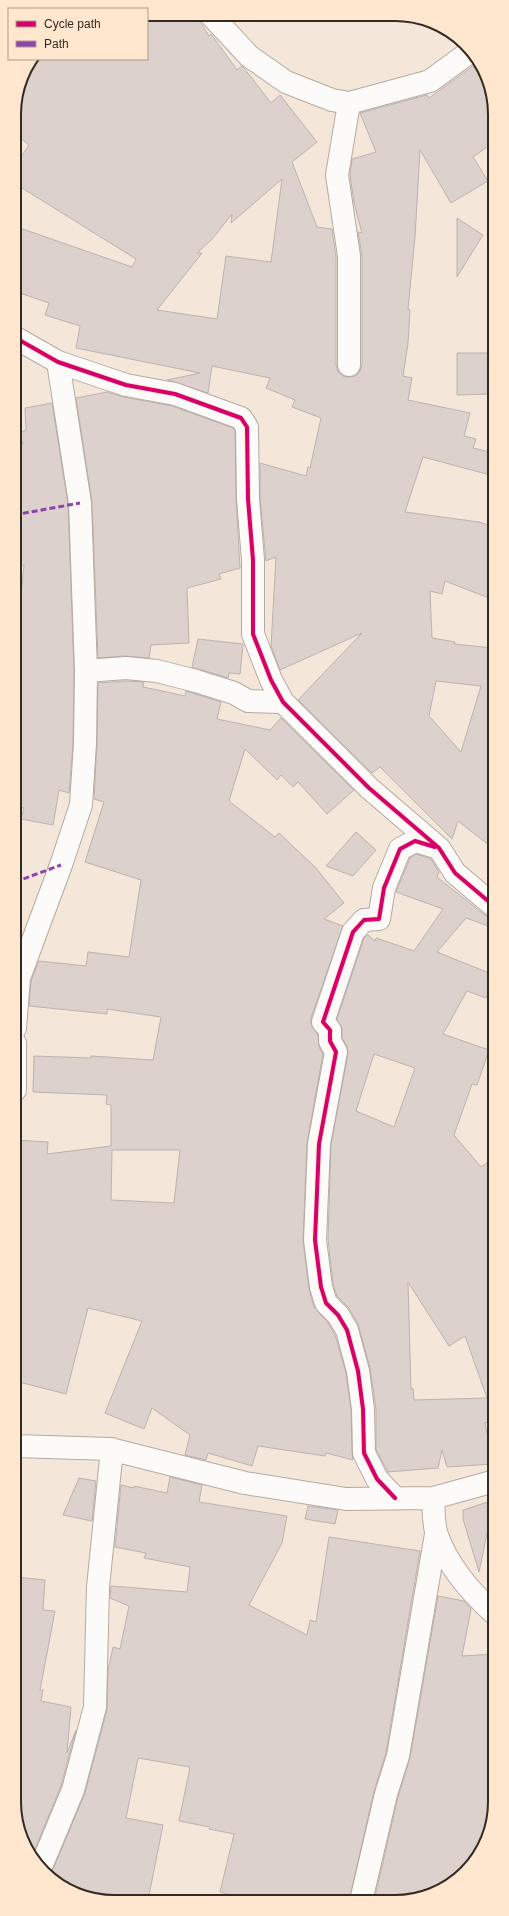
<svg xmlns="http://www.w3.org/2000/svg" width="509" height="1916" viewBox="0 0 509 1916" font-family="Arial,sans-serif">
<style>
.building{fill:#ddd1ce;stroke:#bdb2ae;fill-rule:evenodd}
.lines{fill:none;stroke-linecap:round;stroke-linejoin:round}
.street-casing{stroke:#b5aaa1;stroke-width:24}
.street{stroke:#fdfbf9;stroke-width:22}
.quiet{stroke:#8e44ad;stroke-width:3;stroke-dasharray:6 3;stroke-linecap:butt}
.cycleway-casing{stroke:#ffe6cf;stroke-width:6}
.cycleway{stroke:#d6006c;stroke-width:4}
.rim{fill:none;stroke:#332a22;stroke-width:2}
</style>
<rect width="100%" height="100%" fill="#f4e7da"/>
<path class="building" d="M158,14L196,15L209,36L211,34L237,70L242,66L244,68L271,103L280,95L317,142L292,162L317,227L332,229L336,257V365L338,372L343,376L349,377L356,376L360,371L362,365V256L358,232L362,233L354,203L350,175L352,159L376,152L360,113L427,95L429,98L473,66L491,92L494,101V142L473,157L488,181L451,203L420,150L415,237L408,309L410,310L408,343L403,376L412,378L408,400L470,413L464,436L476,439L473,448L494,453V476L423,457L405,512L479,522L494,527V600L445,581L442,594L430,591L432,638L455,642L454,644L494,648V849L458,821L452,839L380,767L372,773L298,700L362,633L280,670L271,646L276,557L266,561L260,498V463L306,476L308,467L310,468L321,418L292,407L295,400L266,388L270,378L212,366L208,393L167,380L200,373L76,348L80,326L45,315L49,303L14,291V226L132,267L136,259L14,183V167L29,145L14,133V108L22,76L38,59H147V22ZM282,179L271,262L226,256L217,319L157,310L202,253H197L213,238L232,214L231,223ZM436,681L481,686L461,752L429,716Z
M457,218L483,235L457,277Z
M457,353H494V394L457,395Z
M107,392L124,397L172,406L233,428L235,431L236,499L240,568L219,574L221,579L187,588L189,643L151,645L149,658L125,656L98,658L92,502L76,398Z
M52,403L68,504L74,671L73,743L69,793L59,790L53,825L21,819L24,808L14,807V666L24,565L14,567V446L23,444L19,433L26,430L25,408Z
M198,639L243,644L240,674L229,673L228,678L192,667Z
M126,681L144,682L143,687L185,696L186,691L221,702L217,719L270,730L281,718L354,790L327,814L298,782L293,787L281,775L277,780L245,749L229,801L275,837L279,833L316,868L344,903L324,919L343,926L311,1018V1025L318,1035L319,1047L323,1054L307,1143L303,1240L309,1289L314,1307L328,1323L335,1335L346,1373L351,1410L352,1453L353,1460L326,1453L325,1456L258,1446L252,1466L208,1453L206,1460L185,1455L190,1435L152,1408L144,1429L105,1413L142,1321L88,1308L66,1394L15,1381V1140L48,1142L47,1154L111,1146V1105L106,1104L107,1095L33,1092L34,1056L91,1058V1056L153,1060L161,1017L107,1009V1014L29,1006L31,981L39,961L86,966L88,952L129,957L141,880L85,862L104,802L94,799L97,744L98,683ZM112,1150H180L174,1203L111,1200Z
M356,832L376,850L353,876L326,866Z
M416,854L431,859L439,872L437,877L486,916L494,918V928L466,918L437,952L494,975L486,998L467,991L443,1034L489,1050L477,1085L472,1084L454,1135L481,1167L495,1157V1419L485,1423L493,1464L447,1467L442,1450L438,1468L388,1472L376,1450V1409L370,1368L358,1324L349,1308L337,1296L333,1284L328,1239L331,1145L348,1054L347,1046L342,1038V1029L337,1019L364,938L368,935L375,941L376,938L414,951L443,909L396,892L410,858ZM374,1054L415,1068L394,1127L356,1111ZM408,1282L449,1346L465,1336L487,1398L414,1400L413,1388L411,1389Z
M170,1477L202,1485L199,1502L287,1516L282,1543L249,1605L307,1635L310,1620L316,1622L329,1537L420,1551L386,1753L374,1791L349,1901H254L220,1892L234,1834L209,1829L210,1827L179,1821L190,1767L138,1758L126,1818L163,1825L148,1900H128L62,1887L50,1877L85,1793L107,1710L108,1671L113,1647L120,1649L129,1606L110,1598L111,1586L187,1592L190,1567L144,1558L146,1553L115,1547L121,1485L134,1488V1486L167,1493Z
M79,1478L96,1481L92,1521L63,1515Z
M494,1500L479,1572L463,1519V1510Z
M308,1506L338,1510L335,1524L305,1519Z
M15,1577L45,1580L43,1610L55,1611L40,1690H43L41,1701L71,1707L67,1753L76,1730L61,1786L33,1854L15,1815Z
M438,1596L464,1601L471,1609L462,1656L495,1654V1808L487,1840L470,1868L439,1892L408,1901H374L398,1797L410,1758Z"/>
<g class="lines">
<defs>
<path id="street" d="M211,15L249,56L286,82L332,100L349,103L430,81L471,51
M14,337L58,362L126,385L175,394L241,418L247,427L248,499L253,560V634L271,680L283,702L369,788L439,848L455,873L494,906
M349,365V256L337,175L349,103
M86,671L126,668L157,671L196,681L234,693L248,701L283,702
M15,1028L19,978L61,865L81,805L85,743L86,671L80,503L58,362
M15,1043V1090
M15,1446L110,1449L245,1483L346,1499L433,1498L495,1481
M395,1498L377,1479L364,1453L363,1409L358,1371L347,1330L338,1315L326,1303L321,1287L315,1240L319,1144L336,1052L330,1041V1030L323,1022L353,932L364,920L379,919L384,888L400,849L415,841L439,848
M433,1498C434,1510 433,1524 437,1535C448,1566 470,1592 495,1614
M40,1869L73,1790L95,1707L98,1587L112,1449
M361,1901L386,1794L398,1756L436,1534"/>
</defs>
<use href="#street" class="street-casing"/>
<use href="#street" class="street"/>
<path class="quiet" d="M14,515L80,503
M15,882L61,865"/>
<defs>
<path id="cycleway" d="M14,337L58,362L126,385L175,394L241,418L247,427L248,499L253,560V634L271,680L283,702L369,788L439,848L455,873L494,906
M395,1498L377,1479L364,1453L363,1409L358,1371L347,1330L338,1315L326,1303L321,1287L315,1240L319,1144L336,1052L330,1041V1030L323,1022L353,932L364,920L379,919L384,888L400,849L415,841L435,847"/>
</defs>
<use href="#cycleway" class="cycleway-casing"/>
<use href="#cycleway" class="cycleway"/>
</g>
<path d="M0 0H509V1916H0ZM114 21H395A93 93 0 0 1 488 114V1802A93 93 0 0 1 395 1895H114A93 93 0 0 1 21 1802V114A93 93 0 0 1 114 21Z" fill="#ffe6cf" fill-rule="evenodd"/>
<path class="rim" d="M114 21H395A93 93 0 0 1 488 114V1802A93 93 0 0 1 395 1895H114A93 93 0 0 1 21 1802V114A93 93 0 0 1 114 21Z"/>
<rect x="8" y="8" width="140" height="52" fill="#ffe6cf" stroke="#ad9b8a"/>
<rect x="16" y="21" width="20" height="6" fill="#d6006c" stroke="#ad9b8a"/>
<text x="44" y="28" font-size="12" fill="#332a22">Cycle path</text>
<rect x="16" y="41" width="20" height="6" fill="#8e44ad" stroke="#ad9b8a"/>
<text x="44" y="48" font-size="12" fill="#332a22">Path</text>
</svg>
